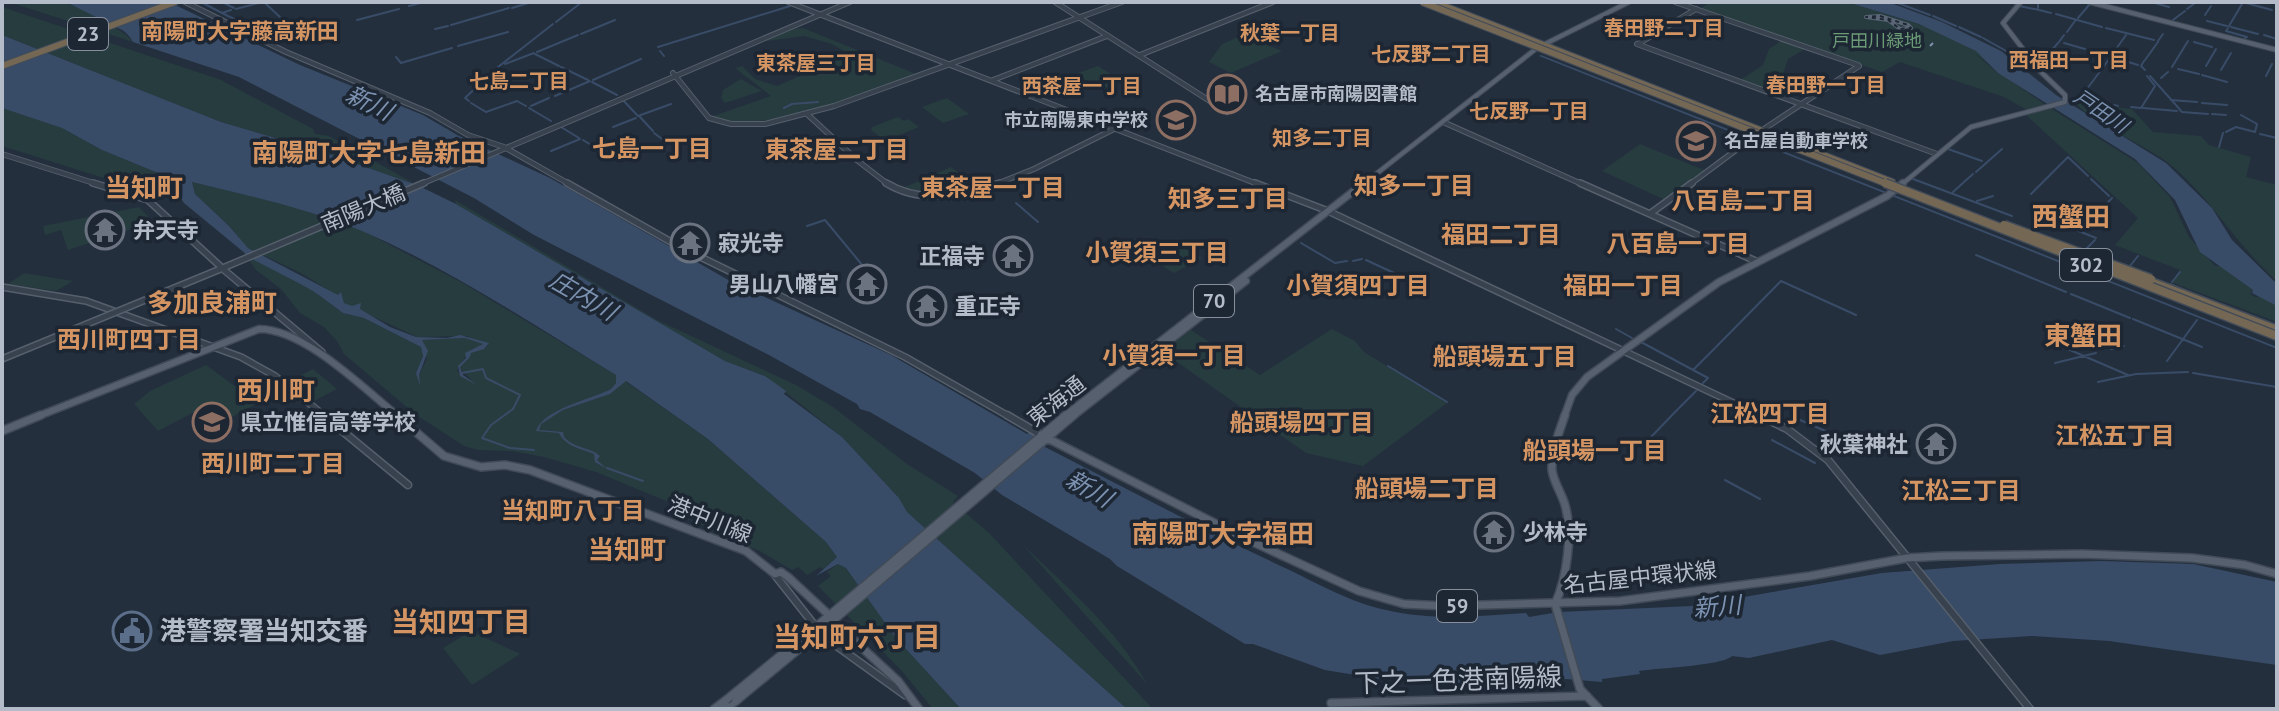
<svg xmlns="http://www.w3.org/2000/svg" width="2279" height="711" viewBox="0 0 2279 711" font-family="'PT Sans','Noto Sans JP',sans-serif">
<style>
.green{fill:#263c3f}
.water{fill:#394c67}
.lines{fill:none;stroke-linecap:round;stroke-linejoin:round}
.stream{stroke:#394c67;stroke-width:2}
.ferry{stroke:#7c92b1;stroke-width:2;stroke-dasharray:7 6;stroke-linecap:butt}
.minor-far2-casing{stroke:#565f6c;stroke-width:6}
.minor-far1-casing{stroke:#565f6c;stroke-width:8}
.minor-casing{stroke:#565f6c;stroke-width:9}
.major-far2-casing{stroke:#414a57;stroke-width:6}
.major-far1-casing{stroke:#414a57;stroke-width:9}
.major-casing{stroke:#414a57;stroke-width:10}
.highway-far1-casing{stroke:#434c59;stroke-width:8}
.highway-casing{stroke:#434c59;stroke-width:11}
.minor-far2{stroke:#38414e;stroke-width:4}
.minor-far1{stroke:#38414e;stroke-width:5}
.minor{stroke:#38414e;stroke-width:6}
.major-far2{stroke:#56606e;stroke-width:4}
.major-far1{stroke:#56606e;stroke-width:6}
.major{stroke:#56606e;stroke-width:7}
.highway-far1{stroke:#746855;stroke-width:6}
.highway{stroke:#746855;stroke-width:8}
.rail-casing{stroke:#5a6575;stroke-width:4}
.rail{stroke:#1d2633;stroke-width:2;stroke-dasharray:4;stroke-linecap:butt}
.minor-bridge-casing{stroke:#565f6c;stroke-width:8;stroke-linecap:butt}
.major-bridge-casing{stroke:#414a57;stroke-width:10;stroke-linecap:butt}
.highway-bridge-far1-casing{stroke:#434c59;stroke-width:8;stroke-linecap:butt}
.highway-bridge-casing{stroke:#434c59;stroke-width:11;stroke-linecap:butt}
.minor-bridge{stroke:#38414e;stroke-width:5}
.major-bridge{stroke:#56606e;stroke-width:7}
.highway-bridge-far1{stroke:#746855;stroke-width:6}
.highway-bridge{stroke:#746855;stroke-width:8}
.labels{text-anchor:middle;stroke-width:7;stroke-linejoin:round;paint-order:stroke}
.far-park-label{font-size:18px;fill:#6b9a76;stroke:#1d2633}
.far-poi-label{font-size:18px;font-weight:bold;fill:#b4bcc9;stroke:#1d2633;text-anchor:start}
.far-neighbourhood-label{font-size:20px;font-weight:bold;fill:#d59563;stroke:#1d2633}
.shield{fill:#1d2633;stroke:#878f9c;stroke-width:2}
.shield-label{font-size:20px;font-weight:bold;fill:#b4bcc9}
.far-water-label{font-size:20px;font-style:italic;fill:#7c92b1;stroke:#1d2633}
.far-quarter-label{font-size:22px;font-weight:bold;fill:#d59563;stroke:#1d2633}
.street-label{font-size:22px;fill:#b4bcc9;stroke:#1d2633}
.poi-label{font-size:22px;font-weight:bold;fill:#b4bcc9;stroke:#1d2633;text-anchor:start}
.water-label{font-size:24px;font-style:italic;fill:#7c92b1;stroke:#1d2633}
.neighbourhood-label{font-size:24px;font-weight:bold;fill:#d59563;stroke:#1d2633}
.quarter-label{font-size:26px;font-weight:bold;fill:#d59563;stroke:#1d2633}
.near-poi-label{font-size:26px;font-weight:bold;fill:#b4bcc9;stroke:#1d2633;text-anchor:start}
.near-street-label{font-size:26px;fill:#b4bcc9;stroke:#1d2633}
.near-neighbourhood-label{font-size:28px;font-weight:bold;fill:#d59563;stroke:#1d2633}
</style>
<rect width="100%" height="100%" fill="#242f3e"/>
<path class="green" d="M9,2C26,2 44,0 61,2C73,3 127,31 133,42Z
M1711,2H1847L1928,27L1982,54L1997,70L1973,52L2005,79L1998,73L2001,74L2047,106L2027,110L2004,97L1900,62L1882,72L1699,9Z
M2,7L221,80L313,129L315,134L329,136L417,185L323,152L221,122L2,35Z
M803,28L916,74C870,94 760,137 713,116L771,96L735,68L742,66L755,79L777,86L849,54L832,44L804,36L752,43L788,29Z
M1243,35L1282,51L1231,73L1209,62L1222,44Z
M1781,41L1805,49L1788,59L1783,74L1762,88L1740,80L1763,65L1769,49Z
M1098,66L1123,82L1108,88L1072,75Z
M741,79L762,91L725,103L721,98L723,90Z
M947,98L969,114L943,123L922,107Z
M2076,103L2132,109L2153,132L2201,136L2209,145L2251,157L2246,177L2277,185V281C2233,242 2207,191 2163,159C2143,145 2086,119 2076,103Z
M2,108L62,128L102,150L158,173L170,180L184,203L173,192L153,186L123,184L2,146Z
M2052,109L2138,163L2170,197L2189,237L2215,266H2222L2253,290L2250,294L2255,297H2261L2277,306V322L2171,282L2180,270L2115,245L2138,218L2026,115Z
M898,117L904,121L908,119L919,127L885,141L871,130L872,127Z
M1640,144L1704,170V171L1663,199L1602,171Z
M951,167L980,189L941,195L903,188Z
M192,182L289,205L363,231L461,282L616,375V383L612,389L563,410L602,397L625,381L708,439L826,542L837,557L823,569L820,567L807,575L798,567L792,570L760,551L709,531L707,527L665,510L671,503L596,472L544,457L512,451L478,450L464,446L415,414L344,354L337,341L324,327L300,313L281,289L256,270L243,252L312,290L343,313L364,318L421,347L423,356L416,373L419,375L427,359L421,340L465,338L484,344L469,351L457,370L461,376L472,381L459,367L470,357V353L488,346L467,336L417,337L344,303L341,293L338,296L301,273L248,248L229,226L195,194Z
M455,200L657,320L796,385L833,407L907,464L958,496L953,502L990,534L1153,709H1127L907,512L899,498L842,437L765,376L725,361L456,204Z
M139,207L153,222L68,250L61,230L45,235L43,226Z
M1180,245L1202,258L1174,273L1156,262Z
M24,273L73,281L56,291L8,284Z
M1332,329L1355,341L1364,352L1447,403L1363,466L1306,453L1163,352L1191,330L1260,375Z
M206,365L258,403L217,425L200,409L158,431L134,404L150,391Z
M313,369L337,389L314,401L290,381Z
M1021,543C1066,586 1117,629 1147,684Z
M838,564L846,568L895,637L961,709H933L901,670L818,586L831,576L827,572Z
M471,631L520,654L472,685L443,648Z"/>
<path class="water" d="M66,2H169L300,65L423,115L459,136L550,178L730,281L891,355L1027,434L1030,432L1047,444L1045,447C1125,488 1204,530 1285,568C1317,583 1351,603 1386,610C1432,621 1479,616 1526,613L1529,617L1559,612L1692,606L1882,573L2000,564L2102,561L2193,564L2277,582V665L2109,641L2032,636L1953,641L1880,655L1832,640L1749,658L1732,656C1722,666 1656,668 1639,671L1640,674L1602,679V682L1566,679L1444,685L1431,681L1380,679L1325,670L1253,644H1245L1117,566L1110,559L1002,495L975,473L870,412L860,409L857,404L769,355L534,235L474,198L239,77L133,42C126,29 116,26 102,24L104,21Z
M1847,2H1888L1942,22L2001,51L2056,95L2166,163L2212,208L2232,240L2277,284V306L2252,293L2253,290L2200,252L2175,200L2135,159L1998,73L1976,51L1919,24Z
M2,35L221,122L323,152L417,185L456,204L725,361L765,376L786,391L784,394L842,437L899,498L907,512L1127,709H961L895,637L846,568L838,564L816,576L837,557L826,542L708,439L626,381L610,394L563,410L541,424L539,430L563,432L564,437C575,449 591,447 600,456L597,460L607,469L595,462L594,454C580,448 566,447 559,433L536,431C543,409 592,399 611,389L616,383V375C533,325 451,269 362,231C307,208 250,196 192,182L195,194L229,226L248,248L338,295L341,292L344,303L352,306L361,303L360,309L390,327L416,337L447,338L460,335L489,343L484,349L471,353L470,357L460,367L463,375L477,385L460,376L458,366L466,358L465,353L483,344L465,338L422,340L428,351L419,375L420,386L416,373L423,356L421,347L364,318L343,313L312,290L252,259L184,203L170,180L158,173L102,150L62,128L2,108Z
M1541,55L2277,347V349L1539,56Z"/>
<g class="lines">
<path class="stream" d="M201,2L222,13L231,10
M222,2L234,8
M1895,2L1930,15
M2010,2L2016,4
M2038,2V8
M2151,2L2169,7
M2242,2L2272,10
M265,3L281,18
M800,3L804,2
M409,6L424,2
M2019,6L2034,9
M512,8L532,2
M236,9L263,2
M2035,9L2051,13
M2187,9L2195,3
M222,13L248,26L256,25
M2056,14L2102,27
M2205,15L2211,6
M1933,16L1956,26
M2078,18L2089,5
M283,19L298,33
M357,20L399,9
M2173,20L2185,11
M2207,21L2227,26
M556,22L582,2
M451,25L509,8
M2229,26L2242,4
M1959,27L1981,37
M2231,27L2258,34
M2106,28L2154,40
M2228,28L2226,31L2247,37L2244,39
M435,29L448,26
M2067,32L2075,21
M581,34L615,20
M300,35L339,25
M2264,35L2277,39
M1983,38L2033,66
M2158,41L2163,34
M2059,42L2064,35
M2194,42L2212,47
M2064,43L2085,49
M458,46L508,32
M658,47L790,6
M2089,50L2099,53
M660,51L664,56
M537,52L578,35
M535,54L559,66
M2106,55L2138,65
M2111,56L2126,35
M396,57L401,63L452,48
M2110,58L2078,101L2110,105
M2145,60L2158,42
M2144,61L2141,66L2145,70
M505,64L534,53
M2038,66L2058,43
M2206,66L2216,49
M498,67L553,24
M561,67L588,80
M2172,67L2188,41
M2178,69L2199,74
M2221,70L2231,53
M2202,75L2227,82
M2150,76L2175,104
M2266,76L2272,64
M2161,78L2168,72
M593,80L641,59
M592,82L617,95
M555,96L590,81
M466,97L496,69
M465,98L469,101
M622,99L637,115
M2171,100L2197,102
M471,103L486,112L517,101L526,106
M2202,103L2227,105
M2114,105L2118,106
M2176,105L2181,111
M531,106L549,98
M2131,107L2141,108L2155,86L2147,76
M529,108L551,121
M784,108L792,104L818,102
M2143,108L2177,111
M2182,112L2208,114
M2212,114L2226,115
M638,116L671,104
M640,117L653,131
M561,127L579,138
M613,127L636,118
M2226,132L2236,127L2255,132L2257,124L2241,115
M654,133L662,139
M2260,134L2277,138
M583,140L596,148
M663,141L666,150
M2219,147L2223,133
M1948,149L1982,161
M551,151L580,139
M1976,172L2002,149
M1913,179L2012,216
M2091,179L2109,196
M1964,182L1973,174
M1953,192L1963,183
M2031,194L2068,157L2088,176
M1977,201L1993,196
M1016,203L1038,222
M807,226L825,220L863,266
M2096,238L2076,230L2091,221L2112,198
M1301,243L1335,263L1347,261
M2085,250L2095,240
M1976,255L2066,292
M1366,260L1407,279
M1353,261L1362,259
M2130,266L2138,256
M2172,282L2180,272
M301,283L323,296
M2170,284L2209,300
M2071,294L2130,318
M2133,319L2202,347
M1616,329L1632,338
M1641,342L1708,378L1703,383
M1716,347L1781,281L1856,315
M2063,347L2128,375
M2111,349L2124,346
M2167,361L2197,320
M2055,363L2096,353
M1388,366L1447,402
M1694,369L1715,348
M462,373L483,369L486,378L520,395L513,409L491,425L482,438L510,448L534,450
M2193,373L2277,387
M2098,382L2136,374L2188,372
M1679,408L1696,391
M1791,416L1862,447L1874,438L1892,448
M1651,437L1678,409
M1772,440L1815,463
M607,468L643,481
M1725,480L1760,499"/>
<path class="ferry" d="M1930,46L1933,43"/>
<defs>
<path id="minor-far2" d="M185,2L286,52L430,113L468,135L504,147L571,185
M788,2L1260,185
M1055,2L1227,112
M1675,2L1858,65
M1637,44L1937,154
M1638,44L1696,9
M1140,55L1273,2
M673,73L709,118L731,124H765L834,106L1122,2
M993,80L1107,36
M807,114L858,161L889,185
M1443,122L1584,185
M2,154L100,185
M419,185L850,2
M994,185L1034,169L1114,129
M1689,185L1767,127L1859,66"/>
<path id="minor-far1" d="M93,183L148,200L220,266
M567,183L680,247L905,357L1010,417
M886,183C922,205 962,195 1000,183
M1255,183L1328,211L1763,417
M1580,183L1758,262
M1651,213L1692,183
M223,269L322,352
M218,270L424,183
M2,287L86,301L241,357L275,376L326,417"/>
<path id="minor" d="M323,415L408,485
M1007,415L1041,435
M1758,415L1787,429L1828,460L2030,709
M775,575L823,636L905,695"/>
<path id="major-far2" d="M2089,2L2277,50
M1362,185L1537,48L1629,2
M1901,185L1971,127L2065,102V95L2039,70L2003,23L2021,2"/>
<path id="major-far1" d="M36,417L259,329C305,329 364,389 399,417
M1063,417L1364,183
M1072,417L1246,281
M1564,417L1572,395L1587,377L1719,282L1887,196L1903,183"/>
<path id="major" d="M396,415L444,456L481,467L505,465L530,470L746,551L775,574L781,572L788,577L830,616
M1565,415C1559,433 1551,451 1552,470C1553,481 1562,494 1565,505C1573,533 1567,578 1555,604L1580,689L1599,709
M2,431L41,415
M1041,435L1242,537L1359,591L1404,604L1446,606L1620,601L1810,576L1907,558L1942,556L2082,554L2192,558L2245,565L2277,574
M824,620L1066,415
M833,621L898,681L919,709
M829,624L1074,415
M1331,703L1587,696
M714,709L726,700
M724,709L736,701"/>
<path id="highway-far1" d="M1434,2L1892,182
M2,66L175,2"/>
<path id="highway" d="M2143,279L2277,330"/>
</defs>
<use href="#minor-far2" class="minor-far2-casing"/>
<use href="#minor-far1" class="minor-far1-casing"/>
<use href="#minor" class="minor-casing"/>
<use href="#major-far2" class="major-far2-casing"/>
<use href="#major-far1" class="major-far1-casing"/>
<use href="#major" class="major-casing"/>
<use href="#highway-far1" class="highway-far1-casing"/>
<use href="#highway" class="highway-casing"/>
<use href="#minor-far2" class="minor-far2"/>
<use href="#minor-far1" class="minor-far1"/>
<use href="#minor" class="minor"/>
<use href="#major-far2" class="major-far2"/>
<use href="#major-far1" class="major-far1"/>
<use href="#major" class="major"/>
<use href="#highway-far1" class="highway-far1"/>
<use href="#highway" class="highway"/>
<defs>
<path id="rail" d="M1880,16L1908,25L1911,28L1900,29L1888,20L1866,17Z"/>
</defs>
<use href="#rail" class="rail-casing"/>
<use href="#rail" class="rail"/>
<defs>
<path id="minor-bridge" d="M2,359L218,270"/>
<path id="major-bridge" d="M726,700L824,620
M736,701L829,624"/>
<path id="highway-bridge-far1" d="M1422,2L1890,185"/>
<path id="highway-bridge" d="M1885,183L2277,336
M2004,225L2151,279"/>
</defs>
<use href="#minor-bridge" class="minor-bridge-casing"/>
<use href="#major-bridge" class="major-bridge-casing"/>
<use href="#highway-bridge-far1" class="highway-bridge-far1-casing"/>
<use href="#highway-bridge" class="highway-bridge-casing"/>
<use href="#minor-bridge" class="minor-bridge"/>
<use href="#major-bridge" class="major-bridge"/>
<use href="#highway-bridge-far1" class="highway-bridge-far1"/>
<use href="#highway-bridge" class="highway-bridge"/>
</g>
<defs>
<symbol id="library-ring" viewBox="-11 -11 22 22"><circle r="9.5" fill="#1d2633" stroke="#8d6e63" stroke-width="1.5"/><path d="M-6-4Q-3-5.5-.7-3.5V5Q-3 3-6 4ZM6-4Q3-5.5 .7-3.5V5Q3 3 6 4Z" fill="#8d6e63"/></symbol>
<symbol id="school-ring" viewBox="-11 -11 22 22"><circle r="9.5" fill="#1d2633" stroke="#8d6e63" stroke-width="1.5"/><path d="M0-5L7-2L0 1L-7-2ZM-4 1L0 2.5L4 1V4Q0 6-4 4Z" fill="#8d6e63"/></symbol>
<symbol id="university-ring" viewBox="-11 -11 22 22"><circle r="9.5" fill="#1d2633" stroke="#8d6e63" stroke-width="1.5"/><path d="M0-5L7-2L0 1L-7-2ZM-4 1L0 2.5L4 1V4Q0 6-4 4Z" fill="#8d6e63"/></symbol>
<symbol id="temple-ring" viewBox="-11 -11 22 22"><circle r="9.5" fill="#1d2633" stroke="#6b7280" stroke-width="1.5"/><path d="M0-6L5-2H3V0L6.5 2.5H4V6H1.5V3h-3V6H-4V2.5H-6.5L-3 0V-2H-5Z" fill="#6b7280"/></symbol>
<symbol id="civic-ring" viewBox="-11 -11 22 22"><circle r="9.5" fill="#1d2633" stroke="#5c6f8a" stroke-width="1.5"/><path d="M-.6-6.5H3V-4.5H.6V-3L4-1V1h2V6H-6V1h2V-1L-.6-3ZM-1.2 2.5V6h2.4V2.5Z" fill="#5c6f8a"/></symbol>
</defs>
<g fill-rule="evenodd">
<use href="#library-ring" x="1205" y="72" width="44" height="44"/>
<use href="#school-ring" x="1154" y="98" width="44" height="44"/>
<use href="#university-ring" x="1674" y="119" width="44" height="44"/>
<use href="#temple-ring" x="83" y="208" width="44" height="44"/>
<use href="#temple-ring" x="668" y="221" width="44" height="44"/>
<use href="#temple-ring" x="991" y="234" width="44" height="44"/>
<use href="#temple-ring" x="845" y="262" width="44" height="44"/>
<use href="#temple-ring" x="905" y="284" width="44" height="44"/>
<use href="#school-ring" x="190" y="400" width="44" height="44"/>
<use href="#temple-ring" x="1914" y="422" width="44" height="44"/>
<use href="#temple-ring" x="1472" y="510" width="44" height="44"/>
<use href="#civic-ring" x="110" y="609" width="44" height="44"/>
</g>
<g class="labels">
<g class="far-park-label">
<text x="1877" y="47">戸田川緑地</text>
</g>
<g class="far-poi-label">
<text x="1255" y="100">名古屋市南陽図書館</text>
<text x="1148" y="126" text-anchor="end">市立南陽東中学校</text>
<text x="1724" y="147">名古屋自動車学校</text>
</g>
<g class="far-neighbourhood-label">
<text x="1664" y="35">春田野二丁目</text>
<text x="1290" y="40">秋葉一丁目</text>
<text x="1431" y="61">七反野二丁目</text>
<text x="2069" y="67">西福田一丁目</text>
<text x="816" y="70">東茶屋三丁目</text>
<text x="519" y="88">七島二丁目</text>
<text x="1826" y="92">春田野一丁目</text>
<text x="1082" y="93">西茶屋一丁目</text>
<text x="1529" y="118">七反野一丁目</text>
<text x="1322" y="145">知多二丁目</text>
</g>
<g class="shield">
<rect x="68" y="18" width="40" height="32" rx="6"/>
<rect x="2060" y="249" width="52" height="32" rx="6"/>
<rect x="1194" y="285" width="40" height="32" rx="6"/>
<rect x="1437" y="590" width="40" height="32" rx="6"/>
</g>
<g class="shield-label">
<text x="88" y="41">23</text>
<text x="2086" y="272">302</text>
<text x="1214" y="308">70</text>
<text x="1457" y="613">59</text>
</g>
<g class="far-water-label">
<text transform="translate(2101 111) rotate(34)" y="7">戸田川</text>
</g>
<g class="far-quarter-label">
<text x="240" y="39">南陽町大字藤高新田</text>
</g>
<g class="street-label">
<text transform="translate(363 208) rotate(-23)" y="8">南陽大橋</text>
<text transform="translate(1056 401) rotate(-38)" y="8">東海通</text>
<text transform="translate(710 519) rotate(22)" y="8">港中川線</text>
<text transform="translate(1640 577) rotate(-6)" y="8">名古屋中環状線</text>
</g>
<g class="poi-label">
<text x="133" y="238">弁天寺</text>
<text x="718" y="251">寂光寺</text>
<text x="985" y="264" text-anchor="end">正福寺</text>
<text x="839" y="292" text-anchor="end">男山八幡宮</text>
<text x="955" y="314">重正寺</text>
<text x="240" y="430">県立惟信高等学校</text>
<text x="1908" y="452" text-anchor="end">秋葉神社</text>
<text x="1522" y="540">少林寺</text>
</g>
<g class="water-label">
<text transform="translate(369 103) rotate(26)" y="8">新川</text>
<text transform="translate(583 296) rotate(30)" y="8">庄内川</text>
<text transform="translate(1089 489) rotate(30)" y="8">新川</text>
<text transform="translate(1717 607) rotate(-5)" y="8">新川</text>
</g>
<g class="neighbourhood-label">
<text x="652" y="157">七島一丁目</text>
<text x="837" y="158">東茶屋二丁目</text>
<text x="1414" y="194">知多一丁目</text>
<text x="993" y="196">東茶屋一丁目</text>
<text x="1228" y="207">知多三丁目</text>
<text x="1743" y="209">八百島二丁目</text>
<text x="1501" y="243">福田二丁目</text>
<text x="1678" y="252">八百島一丁目</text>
<text x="1157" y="261">小賀須三丁目</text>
<text x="1358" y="294">小賀須四丁目</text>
<text x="1623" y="294">福田一丁目</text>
<text x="129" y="348">西川町四丁目</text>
<text x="1174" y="364">小賀須一丁目</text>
<text x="1505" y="365">船頭場五丁目</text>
<text x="1770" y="422">江松四丁目</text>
<text x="1302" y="431">船頭場四丁目</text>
<text x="2115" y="444">江松五丁目</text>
<text x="1595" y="459">船頭場一丁目</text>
<text x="273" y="472">西川町二丁目</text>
<text x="1427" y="497">船頭場二丁目</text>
<text x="1961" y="499">江松三丁目</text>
<text x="573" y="519">当知町八丁目</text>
</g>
<g class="quarter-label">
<text x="369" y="162">南陽町大字七島新田</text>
<text x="144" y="197">当知町</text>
<text x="2071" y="226">西蟹田</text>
<text x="212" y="312">多加良浦町</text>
<text x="2083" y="345">東蟹田</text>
<text x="276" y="400">西川町</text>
<text x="1223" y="543">南陽町大字福田</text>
<text x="627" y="559">当知町</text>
</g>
<g class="near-poi-label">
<text x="160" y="640">港警察署当知交番</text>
</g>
<g class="near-street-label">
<text transform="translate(1458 680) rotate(-2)" y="9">下之一色港南陽線</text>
</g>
<g class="near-neighbourhood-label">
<text x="461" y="632">当知四丁目</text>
<text x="857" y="647">当知町六丁目</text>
</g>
</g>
<rect width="2279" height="711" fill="none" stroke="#b4bcc9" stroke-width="8"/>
</svg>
